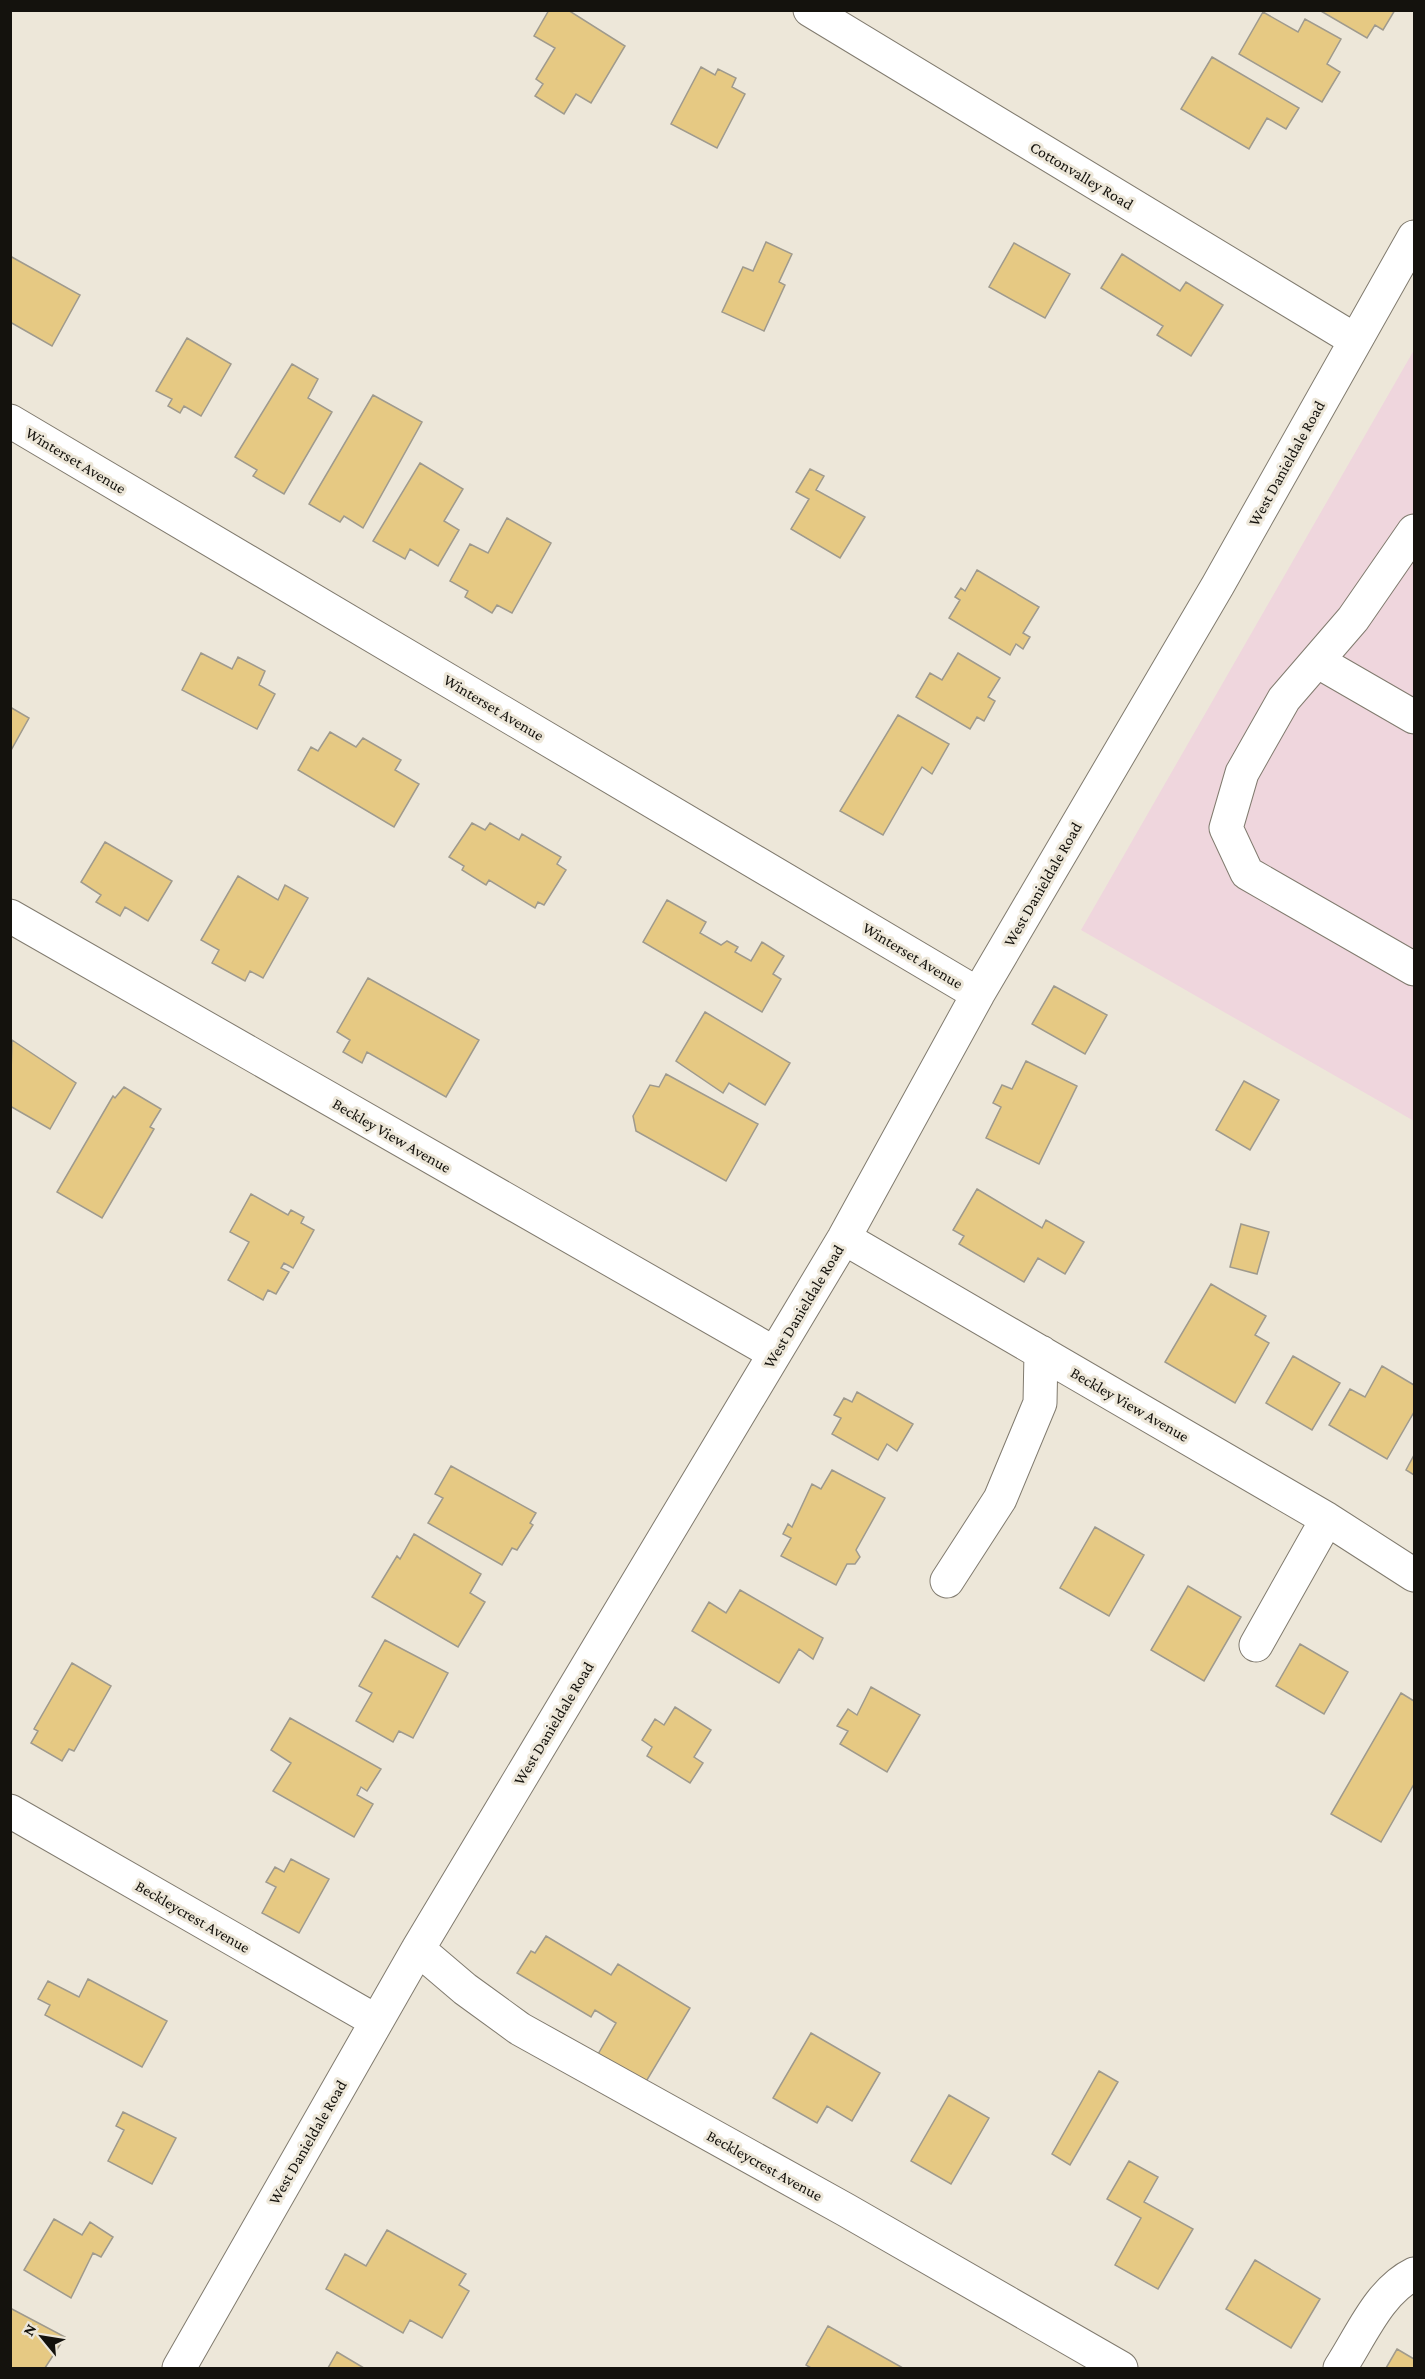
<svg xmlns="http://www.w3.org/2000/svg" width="1425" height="2379" viewBox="0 0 1425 2379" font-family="'Crimson Pro',serif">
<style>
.industrial{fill:#efd6dd}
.building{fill:#e6c983;stroke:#9f9a8d;stroke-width:1.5}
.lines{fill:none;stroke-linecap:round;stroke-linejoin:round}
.minor-casing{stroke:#817b6f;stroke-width:35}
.minor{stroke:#fff;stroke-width:33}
.labels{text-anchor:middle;stroke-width:6;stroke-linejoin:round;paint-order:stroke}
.street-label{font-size:16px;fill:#14120d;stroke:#ede7d9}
</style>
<rect width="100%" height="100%" fill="#ede7d9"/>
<path class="industrial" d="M1414,350V1121L1081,930Z"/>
<path class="building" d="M549,10H568L625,46L591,103L576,94L564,114L535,96L543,84L536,79L555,48L534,36Z
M1319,10H1395L1383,30L1375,25L1367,38Z
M1263,12L1298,32L1305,19L1341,39L1327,64L1340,72L1322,102L1239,54Z
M1212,57L1299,108L1286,129L1267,118L1249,149L1181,109Z
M701,67L715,75L718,69L736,78L732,87L745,94L717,148L671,124Z
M766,242L792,254L779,282L785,285L764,331L722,312L743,267L753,271Z
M1014,243L1070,274L1045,318L989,287Z
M1122,254L1180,291L1186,282L1223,305L1191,356L1157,335L1163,326L1101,288Z
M10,256L80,295L52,346L10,322Z
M187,338L231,364L201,416L184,406L180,413L168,406L172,399L156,391Z
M292,364L318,379L308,398L332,412L284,494L253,476L257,470L235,457Z
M373,395L422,422L363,528L344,516L340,522L309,504Z
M420,463L463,489L444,521L459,530L438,566L410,549L405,559L373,541Z
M810,469L824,476L816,490L865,517L840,558L791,529L809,499L796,492Z
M507,518L551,543L512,613L497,605L492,613L465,597L468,591L450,581L470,544L488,553Z
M977,570L1039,607L1023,633L1030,637L1023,649L1016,644L1010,655L949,618L960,600L955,597L961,588L965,591Z
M201,653L232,669L238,657L265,671L259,685L275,694L257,729L182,690Z
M958,653L1000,678L988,697L995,701L984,721L977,717L970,729L916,697L930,673L942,680Z
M10,707L29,718L10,752Z
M898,715L949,744L932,774L922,767L883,835L840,811Z
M330,732L356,747L363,738L401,760L395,770L419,784L394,827L298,770L311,747L318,751Z
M472,823L485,830L490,823L519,840L522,834L561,857L557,864L566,870L544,905L538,902L535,908L489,880L486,885L462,870L464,866L449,857Z
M105,842L172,881L148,921L125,907L120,916L96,902L101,895L81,882Z
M238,876L278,900L285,885L308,898L263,978L250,971L245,981L212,963L219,950L201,940Z
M667,900L706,922L700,933L721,945L727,941L738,947L735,952L751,961L762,942L784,956L773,974L781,979L762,1012L643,942Z
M368,978L479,1040L446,1097L367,1052L362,1063L343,1052L350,1040L337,1032Z
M1054,986L1107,1015L1085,1054L1032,1024Z
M705,1012L790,1063L765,1105L729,1083L723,1093L676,1061Z
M12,1040L76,1083L50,1129L10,1106Z
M1026,1061L1077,1086L1039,1164L986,1138L1001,1107L993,1103L1002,1085L1012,1089Z
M666,1074L758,1124L726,1181L636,1131L633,1116L650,1085L659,1087Z
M1244,1081L1279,1100L1250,1150L1216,1130Z
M124,1087L161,1109L150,1127L154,1129L102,1218L57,1192L113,1096L115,1098Z
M977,1189L1042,1228L1046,1220L1084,1242L1065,1274L1038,1258L1024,1282L959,1244L964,1236L953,1230Z
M251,1194L288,1215L291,1210L304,1217L301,1223L314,1230L293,1268L284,1263L281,1268L289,1272L276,1294L268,1290L263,1300L228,1280L249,1242L230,1232Z
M1241,1224L1269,1232L1257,1274L1230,1267Z
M1211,1284L1266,1316L1255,1335L1269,1343L1235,1403L1165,1362Z
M1293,1356L1340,1383L1312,1430L1266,1403Z
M1382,1366L1414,1385V1412L1387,1459L1329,1425L1350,1389L1365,1397Z
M857,1392L913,1424L897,1451L887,1444L878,1460L832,1434L841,1418L834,1415L844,1398L852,1402Z
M1414,1455V1475L1406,1470Z
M451,1466L536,1513L530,1523L533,1525L517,1550L512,1548L502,1565L428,1523L443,1498L435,1494Z
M832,1470L885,1498L856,1550L860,1557L855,1564H847L836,1585L781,1556L791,1538L783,1534L788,1524L792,1527L812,1484L821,1489Z
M1095,1527L1144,1555L1109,1616L1060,1588Z
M414,1534L481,1574L470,1593L485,1602L458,1647L372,1597L397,1556L400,1559Z
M1188,1586L1241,1617L1204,1681L1151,1650Z
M740,1590L823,1638L813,1659L799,1649L779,1683L692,1631L709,1602L726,1613Z
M385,1640L448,1673L413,1738L399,1731L393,1742L356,1721L372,1693L359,1686Z
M1300,1644L1348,1672L1324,1714L1276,1686Z
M72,1663L111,1686L74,1751L69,1749L62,1761L31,1743L38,1731L34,1729Z
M871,1687L920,1715L887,1772L840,1744L848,1731L837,1726L848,1709L857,1715Z
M1401,1693L1414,1701V1784L1381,1842L1331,1814Z
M675,1707L711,1730L694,1757L703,1763L690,1783L647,1756L652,1747L642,1740L655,1719L664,1725Z
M290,1718L381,1769L367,1791L361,1787L357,1795L373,1804L354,1837L273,1791L291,1763L271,1750Z
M291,1859L329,1879L299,1933L262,1913L276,1887L266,1882L275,1867L284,1872Z
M546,1936L611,1975L618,1964L690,2008L644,2085L597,2056L616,2023L595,2010L591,2017L517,1973L531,1951L535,1953Z
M88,1979L167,2021L142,2067L45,2015L50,2005L38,1999L48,1981L79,1997Z
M811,2033L880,2073L852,2121L827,2106L817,2123L773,2098Z
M1099,2071L1118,2082L1070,2165L1052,2154Z
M949,2095L989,2118L951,2184L911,2161Z
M123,2112L176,2138L152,2184L108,2161L124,2130L116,2126Z
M1129,2161L1158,2177L1144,2202L1193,2229L1158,2289L1115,2265L1141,2218L1107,2199Z
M54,2219L82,2235L90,2222L113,2237L101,2257L93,2253L71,2298L24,2270Z
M387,2230L466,2274L459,2285L469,2291L442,2338L410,2320L403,2333L326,2289L345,2254L366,2266Z
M1255,2260L1320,2299L1291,2348L1226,2309Z
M10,2308L65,2337L45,2368H10Z
M828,2326L903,2368H811L806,2365Z
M1397,2349L1414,2359V2368H1386Z
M337,2352L364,2368H328Z"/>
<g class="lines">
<defs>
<path id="minor" d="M810,10L1355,340
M10,421L978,994
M1414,531L1353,619L1284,699L1242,773L1226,828L1247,873L1414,969
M1317,661L1414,717
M10,916L774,1353
M844,1238L1327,1519L1414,1575
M947,1581L1000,1499L1040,1403L1041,1352
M1256,1645L1327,1519
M10,1811L376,2021
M418,1949L465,1989L520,2029L846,2210L1121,2368
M179,2368L418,1949L844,1238L978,994L1218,585L1414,237
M1340,2368C1361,2336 1379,2291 1414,2274"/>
</defs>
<use href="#minor" class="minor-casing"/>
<use href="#minor" class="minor"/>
</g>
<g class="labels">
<g class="street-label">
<text transform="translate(1082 175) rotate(31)" y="6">Cottonvalley Road</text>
<text transform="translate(76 460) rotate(31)" y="6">Winterset Avenue</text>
<text transform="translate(1286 463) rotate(-61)" y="6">West Danieldale Road</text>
<text transform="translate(494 707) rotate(31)" y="6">Winterset Avenue</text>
<text transform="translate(1042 884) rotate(-60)" y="6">West Danieldale Road</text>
<text transform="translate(913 955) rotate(31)" y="6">Winterset Avenue</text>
<text transform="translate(392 1135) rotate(30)" y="6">Beckley View Avenue</text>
<text transform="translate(803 1306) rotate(-59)" y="6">West Danieldale Road</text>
<text transform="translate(1130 1404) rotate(30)" y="6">Beckley View Avenue</text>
<text transform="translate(553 1723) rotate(-59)" y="6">West Danieldale Road</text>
<text transform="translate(193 1916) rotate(30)" y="6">Beckleycrest Avenue</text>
<text transform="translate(307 2142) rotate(-60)" y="6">West Danieldale Road</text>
<text transform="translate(765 2165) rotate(29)" y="6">Beckleycrest Avenue</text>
</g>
</g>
<rect width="1425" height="2379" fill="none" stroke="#14120d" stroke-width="24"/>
<g transform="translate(42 2337) rotate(300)" stroke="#ede7d9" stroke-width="4.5" paint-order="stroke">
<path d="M0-4.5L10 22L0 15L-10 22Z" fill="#14120d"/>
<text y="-9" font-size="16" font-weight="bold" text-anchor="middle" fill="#14120d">N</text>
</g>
</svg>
